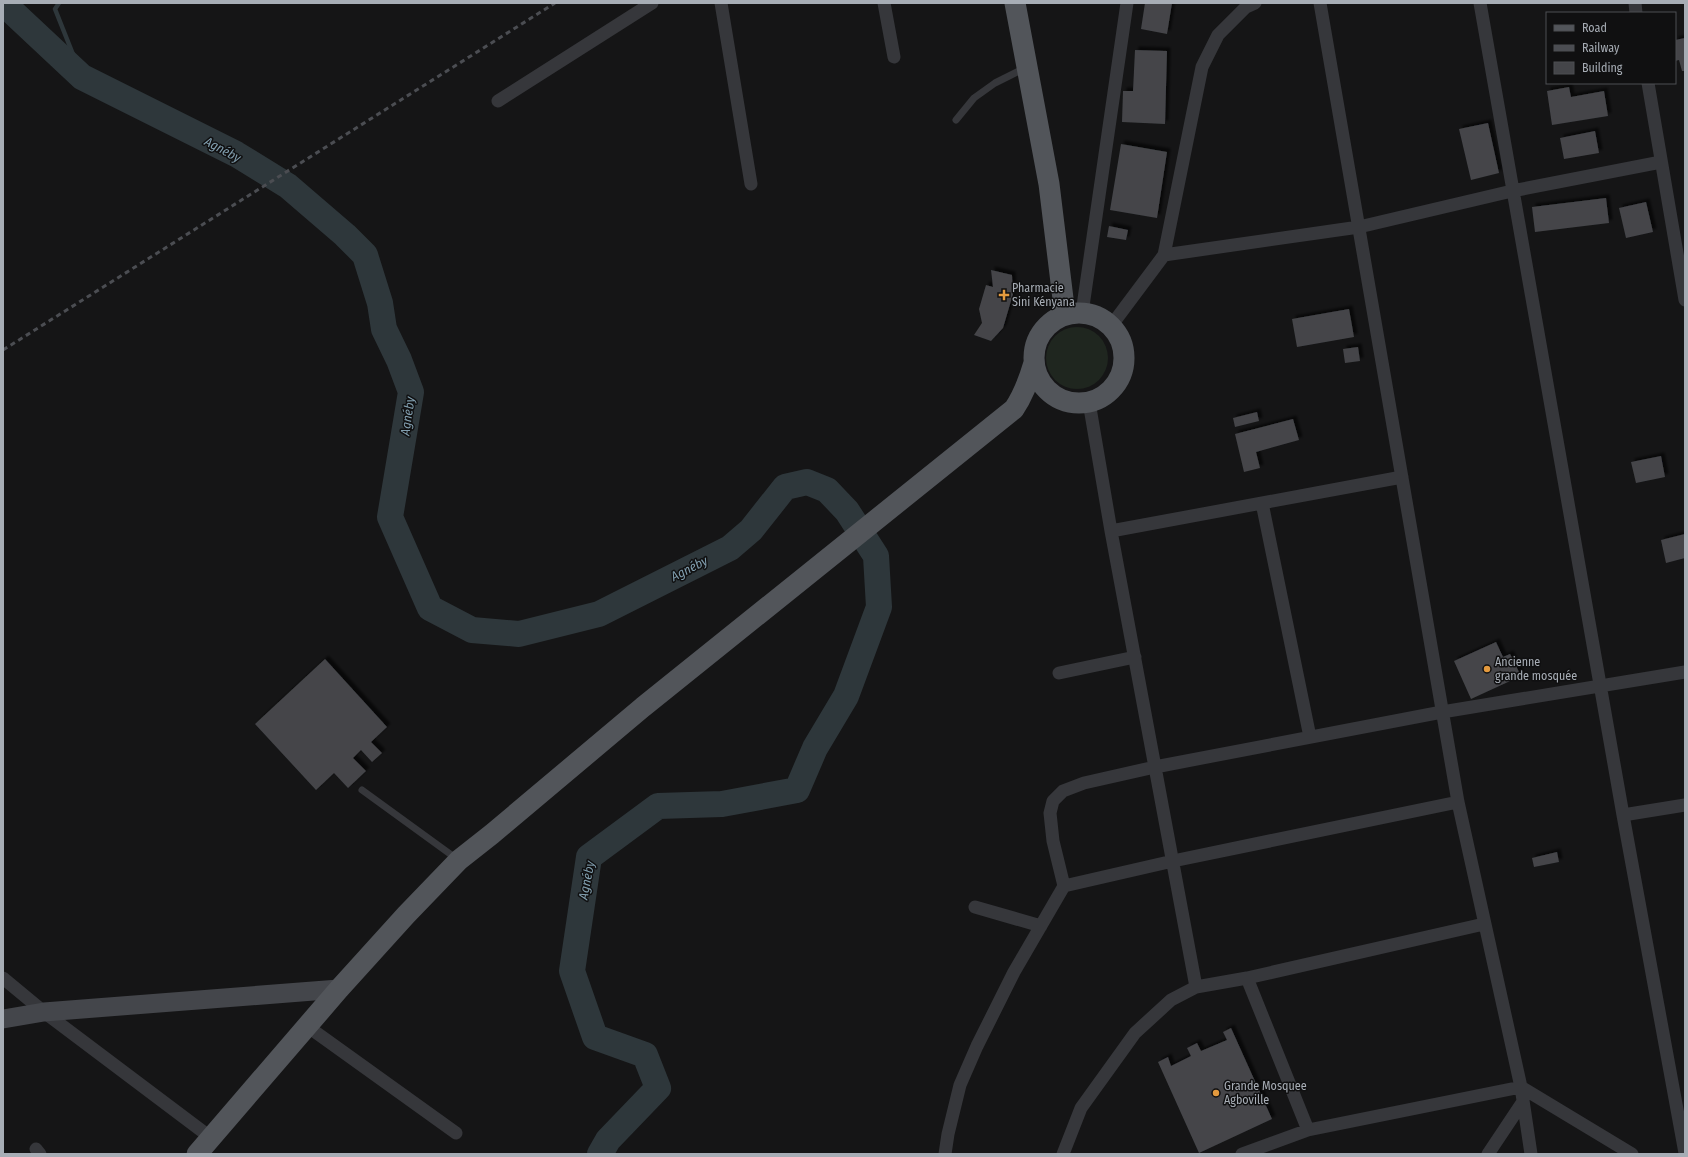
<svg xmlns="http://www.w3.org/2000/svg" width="1688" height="1157" viewBox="0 0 1688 1157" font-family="'Fira Sans Condensed',sans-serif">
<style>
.green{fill:#1f261f}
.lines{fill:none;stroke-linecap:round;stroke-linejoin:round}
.stream{stroke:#2e373b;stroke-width:4.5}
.river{stroke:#2e373b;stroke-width:26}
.building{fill:#444549;filter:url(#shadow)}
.lane{stroke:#36373b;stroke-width:7}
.street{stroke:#36373b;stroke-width:13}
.secondary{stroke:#44464b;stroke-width:19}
.primary{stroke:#52555a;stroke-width:21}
.rail{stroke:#4b4d52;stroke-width:3;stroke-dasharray:5 4;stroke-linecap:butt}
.poi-dot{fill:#e49a3e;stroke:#101011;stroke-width:1.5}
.labels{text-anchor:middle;stroke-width:3;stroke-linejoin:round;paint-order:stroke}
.poi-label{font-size:12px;fill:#a7adb5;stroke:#101011;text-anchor:start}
.water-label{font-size:13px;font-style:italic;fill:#819eae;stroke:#101011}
</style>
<defs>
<filter id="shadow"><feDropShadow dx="3.5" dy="-3.5" stdDeviation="1" flood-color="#0009"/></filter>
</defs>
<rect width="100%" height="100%" fill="#151516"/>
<path class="green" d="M1046 358a31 31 0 1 1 62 0a31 31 0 1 1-62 0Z"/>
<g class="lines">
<path class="stream" d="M59,3L55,9L82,77"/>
<path class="river" d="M3,3L82,77L236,154L288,186L345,235L365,255L380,303L384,329L399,360L411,392L390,517L430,608L472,630L519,634L599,614L730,548L751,530L785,487L807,482L827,490L847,511L876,556L879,607L846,696L815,748L797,790L722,804L658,806L589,857L572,971L595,1037L645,1055L658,1088L608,1140L600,1154"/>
</g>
<path class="building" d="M1145,3H1172L1167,34L1141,29Z
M1685,38V71H1682L1679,60L1675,61V40Z
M1135,50L1167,51L1165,124L1122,122L1123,91H1133Z
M1569,87L1571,97L1604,91L1608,116L1552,125L1547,91Z
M1488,123L1499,173L1471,180L1459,129Z
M1595,131L1599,153L1564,159L1560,138Z
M1121,144L1167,152L1157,218L1110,210Z
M1606,198L1609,223L1535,232L1532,207Z
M1646,202L1653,232L1626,238L1619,208Z
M1109,226L1128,230L1126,240L1107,237Z
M991,270L1012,275L1013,294L1003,328L991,341L974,335L982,323L979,309L986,285L993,287Z
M1349,309L1354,337L1297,347L1292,319Z
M1358,347L1360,361L1345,363L1343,349Z
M1257,412L1259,421L1235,427L1233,418Z
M1293,419L1299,440L1256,452L1260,468L1244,472L1235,434Z
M1661,456L1665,477L1636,483L1631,462Z
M1685,534V558L1666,563L1661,540Z
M1496,642L1503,657L1510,654L1521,676L1471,699L1454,661Z
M325,659L387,727L371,742L382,753L372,762L361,750L353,758L366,771L348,788L334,773L316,790L255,724Z
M1557,852L1559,862L1534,867L1532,858Z
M1231,1028L1272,1119L1199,1153L1158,1062L1168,1057L1171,1066L1191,1056L1187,1048L1197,1043L1201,1051L1227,1040L1223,1032Z"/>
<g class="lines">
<path class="lane" d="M956,120L974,98L995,83L1025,68
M362,790L457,859"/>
<path class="street" d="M721,3L751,184
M884,3L894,57
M1320,3L1458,802L1521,1087L1531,1154
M1480,3L1623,815L1685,1153
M1635,3L1636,13
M1648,83L1685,300
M498,101L652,3
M1164,255L1359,227L1512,191L1661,162
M1082,313L1127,3
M1111,326L1164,255L1202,67L1218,35L1246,7L1255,3
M1089,402L1111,531L1196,987
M1262,503L1310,737
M1111,531L1402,477
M1059,673L1135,657
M1623,815L1685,805
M1064,886L1173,861L1458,802
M975,907L1041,926
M3,978L44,1012L210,1137
M1247,978L1308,1130
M307,1026L456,1133
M36,1149L40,1154
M945,1154L948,1134L960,1085L977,1046L1014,972L1064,886L1053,841L1050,813L1053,801L1063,791L1084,783L1155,767L1442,712L1685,672
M1063,1154L1081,1108L1135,1033L1171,1000L1196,987L1247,978L1484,924
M1242,1154L1308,1130L1521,1087L1632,1154
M1488,1154L1522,1103"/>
<path class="secondary" d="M3,1019L44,1012L339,989"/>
<path class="primary" d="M1015,3L1049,184L1065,315
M1034 358a45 45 0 1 1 90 0a45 45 0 1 1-90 0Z
M197,1154L339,989L406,915L459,860L492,834L643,707L1014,409C1024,394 1029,380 1034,363"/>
<path class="rail" d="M3,350L555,3"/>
</g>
<g class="poi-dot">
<path d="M1002 289h4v4h4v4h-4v4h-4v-4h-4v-4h4z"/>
<circle cx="1487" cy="669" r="4"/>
<circle cx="1216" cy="1093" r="4"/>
</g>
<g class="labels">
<g class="poi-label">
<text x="1012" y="292">Pharmacie<tspan x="1012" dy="14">Sini Kényana</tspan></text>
<text x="1495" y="666">Ancienne<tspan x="1495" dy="14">grande mosquée</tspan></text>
<text x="1224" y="1090">Grande Mosquee<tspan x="1224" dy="14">Agboville</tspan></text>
</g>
<g class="water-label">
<text transform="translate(223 149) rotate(28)" y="5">Agnéby</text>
<text transform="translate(407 416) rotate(-82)" y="5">Agnéby</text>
<text transform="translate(689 568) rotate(-27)" y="5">Agnéby</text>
<text transform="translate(586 880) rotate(-79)" y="5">Agnéby</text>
</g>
</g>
<rect width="1688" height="1157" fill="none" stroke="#a7adb5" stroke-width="8"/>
<rect x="1546" y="12" width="130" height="72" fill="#101011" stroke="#4c4f53"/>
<rect x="1554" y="25" width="20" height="6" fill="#52555a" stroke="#4c4f53"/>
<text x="1582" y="32" font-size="12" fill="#a7adb5">Road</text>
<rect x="1554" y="45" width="20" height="6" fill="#4b4d52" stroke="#4c4f53"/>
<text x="1582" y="52" font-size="12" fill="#a7adb5">Railway</text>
<rect x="1554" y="62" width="20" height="12" fill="#444549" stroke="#4c4f53"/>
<text x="1582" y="72" font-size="12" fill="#a7adb5">Building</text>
</svg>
